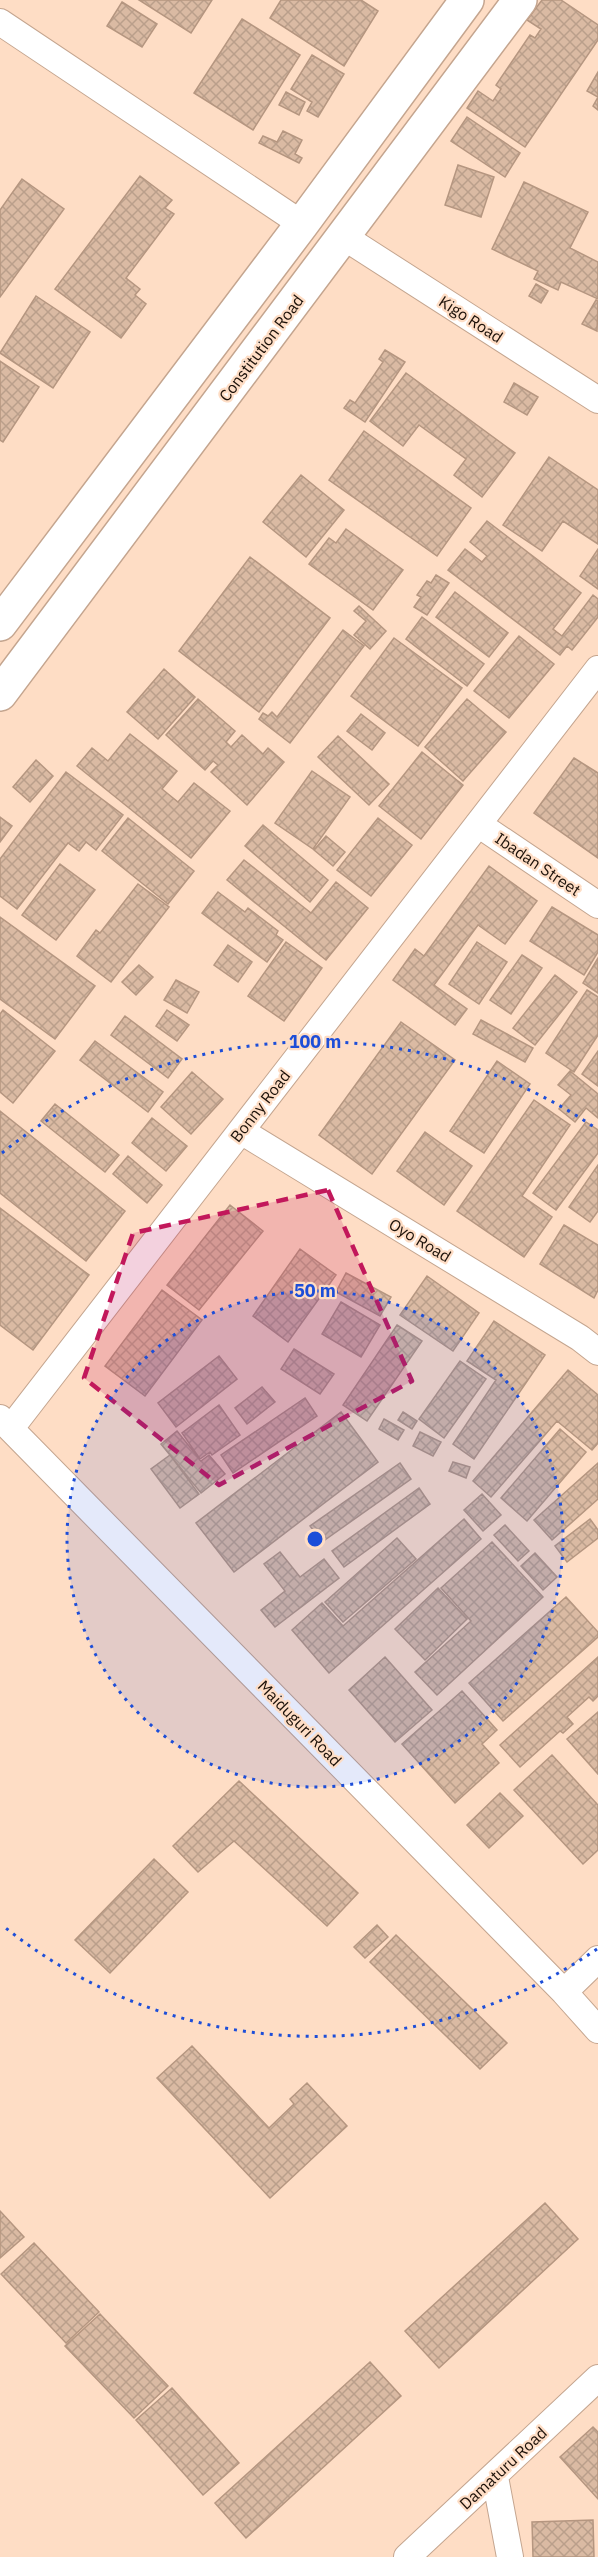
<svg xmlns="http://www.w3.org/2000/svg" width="598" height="2557" viewBox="0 0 598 2557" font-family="'IBM Plex Sans',sans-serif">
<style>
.building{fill:url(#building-cross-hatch);stroke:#b59680;stroke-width:1.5}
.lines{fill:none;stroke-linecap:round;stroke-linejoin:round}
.street-casing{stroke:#c4a58f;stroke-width:28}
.primary-casing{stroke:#c4a58f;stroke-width:36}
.street{stroke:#fff;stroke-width:26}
.primary{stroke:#fff;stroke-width:33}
.marked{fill:#c2185b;fill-opacity:0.2;stroke:#c2185b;stroke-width:4.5;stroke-dasharray:12 8;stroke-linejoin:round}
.ring{fill:none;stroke:#1d4ed8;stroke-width:3;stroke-dasharray:3 6}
.labels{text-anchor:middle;stroke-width:4.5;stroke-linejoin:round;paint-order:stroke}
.street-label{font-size:16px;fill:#1c1109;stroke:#feddc5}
.centre{fill:#1d4ed8;stroke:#feddc5;stroke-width:3}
.ring-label{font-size:18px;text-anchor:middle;font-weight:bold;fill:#1d4ed8;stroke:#feddc5;stroke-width:4.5;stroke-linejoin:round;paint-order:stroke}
</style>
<defs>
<pattern id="building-cross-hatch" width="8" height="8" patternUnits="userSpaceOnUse" patternTransform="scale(1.5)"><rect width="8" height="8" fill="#dabaa3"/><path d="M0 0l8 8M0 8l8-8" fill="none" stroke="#ba9f8b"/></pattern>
</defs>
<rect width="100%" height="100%" fill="#feddc5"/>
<path class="building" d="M139,0H212L191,33Z
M281,0H361L378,11L344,66L270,18Z
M542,0H561L598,25V40L525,147L467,108L478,91L493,101L501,89L496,85L530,35L535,38L541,29L527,20Z
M122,2L157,24L142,47L107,26Z
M242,19L300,55L253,130L194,93Z
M312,55L344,74L318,117L307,111L312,102L291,89Z
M598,72V110L593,106L598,97L587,91Z
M286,92L305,102L299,115L279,105Z
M467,117L520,153L505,177L451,141Z
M283,131L302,140L295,154L302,158L299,163L259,143L263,136L277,142Z
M458,165L494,177L481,217L445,205Z
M140,176L172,200L165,208L174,214L126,278L140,289L135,295L146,304L121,338L55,289Z
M22,179L64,209L0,297V210Z
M524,182L588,212L570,248L598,262V299L561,282L558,290L534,279L538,271L492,249Z
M536,284L548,291L541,303L529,296Z
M36,296L90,332L53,388L0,353Z
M596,300L598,301L597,331L582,324Z
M385,350L405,362L365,422L344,408L350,400L355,403L383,362L379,359Z
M0,361L39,387L3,442L0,440Z
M406,373L515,453L482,497L454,475L466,459L419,425L403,446L370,421Z
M514,383L538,397L527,415L504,402Z
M364,431L471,508L437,556L329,480Z
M549,457L598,490V544L563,521L542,551L503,525Z
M301,475L344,510L306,557L263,522Z
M487,521L581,593L553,629L562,636L593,595L598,599V617L572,650L567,646L560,655L448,570L465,549L482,562L487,556L470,542Z
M346,529L403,570L373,610L309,564L329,538L336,543Z
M598,549V589L580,576Z
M250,557L330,618L259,712L179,651Z
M436,575L449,583L427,615L414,607L421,597L417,595L427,581L431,583Z
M455,592L508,633L489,657L436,617Z
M359,606L386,631L370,649L354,635L366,621L354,611Z
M422,617L484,664L467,686L406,639Z
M343,630L364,646L290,743L259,719L263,713L268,716L272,712L277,717Z
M519,636L554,664L509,718L474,691Z
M394,638L462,688L418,746L351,696Z
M164,669L195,697L158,739L127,712Z
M198,699L235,731L226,742L231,747L242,735L263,754L268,748L284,762L247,805L211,772L218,765L213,761L205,770L166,735Z
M467,699L506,732L463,781L425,747Z
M361,714L385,733L372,750L347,731Z
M130,734L177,771L162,789L178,802L194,783L230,811L191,858L77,766L92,748L108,761Z
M338,736L389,784L369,805L318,757Z
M422,752L463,785L421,839L379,806Z
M574,758L598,773V858L534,813Z
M36,760L53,776L30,802L13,787Z
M312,771L350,797L313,849L275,823Z
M66,772L123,815L96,850L86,842L79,851L68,843L17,909L0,896V859Z
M0,817L12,826L0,842Z
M128,818L194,871L168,904L102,851Z
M378,818L412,845L371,896L337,870Z
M263,825L328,880L310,902L245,846Z
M326,836L345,852L333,866L314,850Z
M244,860L311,913L336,882L368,908L326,960L227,880Z
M60,864L95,890L56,940L22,915Z
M489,866L537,901L505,944L478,925L434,985L467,1009L455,1025L393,980L415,949L424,956Z
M138,884L169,907L111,982L77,956L96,930L100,933Z
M218,892L245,912L248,908L278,931L276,935L283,940L267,962L202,913Z
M552,907L598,935V952L584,975L530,941Z
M0,917L95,986L55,1039L0,999Z
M286,942L322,968L284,1021L248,996Z
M477,942L507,962L479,1004L449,984Z
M228,945L252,962L238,982L214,965Z
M522,955L542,968L511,1014L490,1000Z
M598,958V993L583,983Z
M139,965L153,977L136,995L122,982Z
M555,975L577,992L535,1045L513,1028Z
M176,980L199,992L187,1013L164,1000Z
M587,990L598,997V1035L574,1072L546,1053Z
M3,1010L55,1051L13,1103L0,1092V1014Z
M167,1010L189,1025L177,1041L156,1026Z
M125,1016L182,1059L168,1078L111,1035Z
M481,1020L533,1048L525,1062L473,1034Z
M401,1022L455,1060L372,1174L319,1135Z
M95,1041L163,1092L148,1112L80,1060Z
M598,1051V1086L582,1074Z
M497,1061L530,1084L484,1153L450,1131Z
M570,1071L598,1094V1118L586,1108L575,1122L559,1109L571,1095L558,1085Z
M192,1072L223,1099L191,1134L161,1107Z
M534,1100L570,1125L522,1196L552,1217L524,1257L457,1211Z
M55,1104L119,1155L105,1172L41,1121Z
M0,1111L125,1211L86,1261L0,1193Z
M152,1118L187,1146L166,1171L132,1143Z
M586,1122L598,1130V1153L556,1210L533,1193Z
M425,1132L472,1166L444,1205L397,1171Z
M128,1156L162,1185L147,1203L113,1174Z
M598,1165V1211L590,1222L569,1207Z
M230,1205L263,1231L199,1310L167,1285Z
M0,1208L89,1275L33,1350L0,1325Z
M564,1225L598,1245V1290L594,1298L540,1264Z
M300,1249L336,1275L288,1342L253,1316Z
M346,1273L391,1297L380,1316L336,1292Z
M427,1276L479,1313L453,1351L400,1315Z
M162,1290L202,1320L145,1396L105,1366Z
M341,1302L380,1325L361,1357L322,1334Z
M494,1321L545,1355L474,1459L453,1444L496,1380L467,1361Z
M397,1325L422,1341L367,1421L343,1405Z
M294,1349L334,1374L320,1394L281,1369Z
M219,1356L237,1379L176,1427L158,1403Z
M460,1361L486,1379L444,1438L419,1419Z
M568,1370L598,1395V1443L592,1450L557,1421L491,1497L473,1481Z
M262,1387L275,1402L247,1424L235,1408Z
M305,1398L317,1416L233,1473L221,1455Z
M219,1405L240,1435L212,1455L210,1452L200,1459L182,1433Z
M341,1412L378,1462L234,1572L196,1523Z
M403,1412L417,1421L412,1429L398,1420Z
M384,1419L404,1430L398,1440L379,1429Z
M560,1429L586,1452L527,1521L501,1498Z
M177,1431L201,1461L209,1455L225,1474L201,1493L161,1444Z
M420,1432L441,1442L433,1456L413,1446Z
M170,1455L199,1494L180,1508L151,1469Z
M453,1462L470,1467L466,1478L449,1471Z
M400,1463L411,1479L322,1542L310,1526Z
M598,1463V1499L552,1540L534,1520Z
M419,1488L430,1504L344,1567L332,1551Z
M482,1494L501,1515L483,1531L464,1510Z
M464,1519L481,1539L329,1673L292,1630L322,1603L343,1626Z
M590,1519L598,1530V1538L567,1562L555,1546Z
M505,1525L529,1551L518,1561L494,1535Z
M397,1538L416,1559L343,1622L325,1602Z
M492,1542L543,1597L437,1695L415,1672L471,1621L441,1588Z
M280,1552L300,1577L324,1559L339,1578L275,1627L261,1610L285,1591L264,1564Z
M535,1553L557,1577L543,1590L521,1566Z
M438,1588L467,1619L425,1660L395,1629Z
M566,1597L598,1632V1637L503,1721L469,1683Z
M385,1657L432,1710L395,1742L349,1690Z
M598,1657V1696L593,1701L589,1697L567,1717L573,1724L563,1733L560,1731L520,1767L500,1745Z
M462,1691L497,1730L482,1744L499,1763L455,1803L402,1744Z
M598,1712V1774L567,1739Z
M552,1755L598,1805V1850L583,1864L514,1790Z
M239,1781L358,1893L327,1926L234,1841L198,1872L173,1846Z
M500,1793L523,1816L489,1848L467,1825Z
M154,1859L188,1892L110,1973L75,1940Z
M377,1925L388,1937L365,1958L354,1947Z
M396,1935L507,2043L480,2069L370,1962Z
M192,2046L269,2128L294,2104L290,2099L307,2083L347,2126L270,2198L157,2078Z
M545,2203L578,2239L439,2368L405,2331Z
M0,2211L24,2237L0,2258Z
M34,2243L99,2312L66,2343L1,2274Z
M100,2314L168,2386L134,2418L65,2346Z
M370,2362L401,2396L246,2538L215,2503Z
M172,2388L239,2463L203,2495L136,2420Z
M593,2427L598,2432V2499L560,2457Z
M593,2520L594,2557H533L532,2522Z"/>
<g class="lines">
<defs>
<path id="street" d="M0,22L302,224
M344,237L598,400
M478,824L598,905
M241,1131L580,1338L598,1352
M0,1418L564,1992L598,2030
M11,1428L598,669
M564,1992L598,1959
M495,2477L510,2557
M407,2557L598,2378"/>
<path id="primary" d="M0,624L302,224L467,0
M0,694L520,0"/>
</defs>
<use href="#street" class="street-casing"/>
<use href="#primary" class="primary-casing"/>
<use href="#street" class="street"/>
<use href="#primary" class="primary"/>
</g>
<path class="marked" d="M328,1190L412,1381L219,1485L84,1378L133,1233Z"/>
<circle cx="315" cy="1539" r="248" fill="#1d4ed8" fill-opacity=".12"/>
<g class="ring">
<circle cx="315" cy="1539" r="248"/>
<path d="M597 1949A497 497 0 0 1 2 1925M2 1153A497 497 0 0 1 597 1129"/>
</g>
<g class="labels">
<g class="street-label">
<text transform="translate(471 319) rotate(33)" y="6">Kigo Road</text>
<text transform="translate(261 348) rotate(-53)" y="6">Constitution Road</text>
<text transform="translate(538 864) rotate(34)" y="6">Ibadan Street</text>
<text transform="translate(260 1106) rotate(-52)" y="6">Bonny Road</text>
<text transform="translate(420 1240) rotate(31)" y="6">Oyo Road</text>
<text transform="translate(300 1723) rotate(46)" y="6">Maiduguri Road</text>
<text transform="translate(503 2468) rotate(-43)" y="6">Damaturu Road</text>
</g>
</g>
<circle cx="315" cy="1539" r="9" class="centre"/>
<g class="ring-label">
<text x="315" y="1048">100 m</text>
<text x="315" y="1297">50 m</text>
</g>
</svg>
